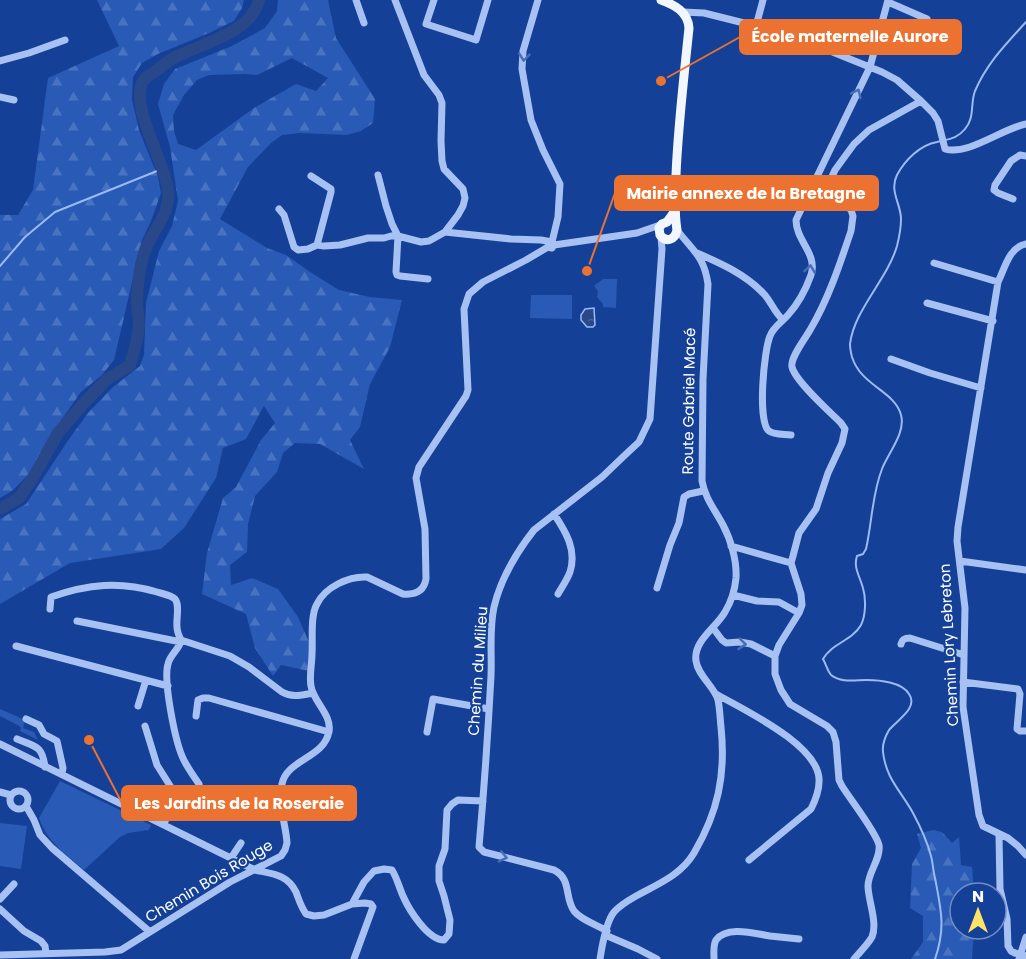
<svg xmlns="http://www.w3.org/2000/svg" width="1026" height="959" viewBox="0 0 1026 959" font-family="Poppins,sans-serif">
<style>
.green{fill:#285ab6}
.forest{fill:url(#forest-firs);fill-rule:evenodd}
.water{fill:url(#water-ripples);stroke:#9abbf5;stroke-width:1.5}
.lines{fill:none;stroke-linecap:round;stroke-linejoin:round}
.stream{stroke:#9abbf5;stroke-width:2}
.river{stroke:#284889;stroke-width:12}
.minor{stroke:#a7c1f2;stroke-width:7}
.major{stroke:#f2f6ff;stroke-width:9}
.oneway{stroke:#486db7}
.labels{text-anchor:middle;stroke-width:4.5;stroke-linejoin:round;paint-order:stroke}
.street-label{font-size:15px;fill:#fff;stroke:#154097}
.leader{fill:none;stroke:#eb7230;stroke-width:2}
.callout-dot{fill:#eb7230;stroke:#154097;stroke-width:2}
.callout{fill:#eb7230;stroke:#eb7230;stroke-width:2}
.callout-label{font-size:16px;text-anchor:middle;font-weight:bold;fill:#fff}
</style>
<defs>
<pattern id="forest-firs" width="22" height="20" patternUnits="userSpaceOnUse" patternTransform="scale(1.5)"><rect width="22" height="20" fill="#285ab6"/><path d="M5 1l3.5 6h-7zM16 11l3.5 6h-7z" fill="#4873c1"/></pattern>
<pattern id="water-ripples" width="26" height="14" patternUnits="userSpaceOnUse" patternTransform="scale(1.5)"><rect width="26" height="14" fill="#284889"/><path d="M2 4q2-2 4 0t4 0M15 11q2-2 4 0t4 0" fill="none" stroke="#48639b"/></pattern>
</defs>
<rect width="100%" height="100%" fill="#154097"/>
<path class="green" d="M603,279H617L616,308L603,307V304L597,297L598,291L594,286Z
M531,295H572V319L530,318Z
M0,709L25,720L23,728L34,732L38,740L20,731L21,727L2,717L0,716Z
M60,781L151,825L149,830L128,833L120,837L84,870C66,854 47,842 39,818Z
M0,823L27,826L21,869L0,866Z"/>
<path class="forest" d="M97,0H244L242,8L234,21L209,33L158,54L142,63L133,77L132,100L139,130L158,177L161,193L151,221L142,240L114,360L102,375L81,392L62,419L43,453L27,476L12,491L0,498V215H18L33,190L48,78L119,46Z
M278,0H328L336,38L375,99L373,123L361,131L347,135L300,133L282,135L271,143L248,167L220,219L267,248L286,255L310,272L339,290L370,297L402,300L390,347L370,384L360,427L350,440L364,469L320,444L295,443L283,453L277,472L255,496L248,524L247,552L230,565L231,585L252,578L278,589L298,617L309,642V671L281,665L273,676L255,648L246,614L202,594L207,553L223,498L236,487L261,440L275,423L264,406L246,439L223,448L216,478L184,528L161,549L70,563L0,604V519L26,504L67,442L88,413L113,387L140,366L144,355L146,303L159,251L172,226L178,201L170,147L158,104L164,84L175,69L232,46L265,28L277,11ZM292,58L328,78L316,91L296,84L254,108L196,150L178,144L174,131L173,115L184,95L197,80L209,75L245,74L257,75Z
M933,830L942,832L952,843L959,837L961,865L972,867L974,893H960V929H974L972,959H911L923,942V916L910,908L912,864L921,848L917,834Z"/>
<path class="water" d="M594,308L595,325L593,327H587L581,320V315L585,309Z"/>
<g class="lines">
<path class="stream" d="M0,266L25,237L55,212L162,169
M935,959C946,927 941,910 935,878C933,871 933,863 931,856C927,841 920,826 913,813C901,791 886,779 883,752C882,744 885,737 889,730C896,721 919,708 909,694C902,682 879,680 867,680C855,680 841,683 831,675C827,670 826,664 823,659C832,643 852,641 861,625C866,615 866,598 863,588C860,577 853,567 857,556L863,554L866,549C872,523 872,494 882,469C888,453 906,433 901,415C895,391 861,386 852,357C851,353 850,348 850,344C854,310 887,280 897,246C899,238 901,228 901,219C901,204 889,191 897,175C905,160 920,145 937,142C949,139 957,139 965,129C975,118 970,104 975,91C987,63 1006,44 1026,22"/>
<path class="river" d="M0,509L19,498L33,478L58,433L84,403L106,380L130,365C134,352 138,339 139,325C139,317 137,310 137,302C137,286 140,263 146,248C154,228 171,213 168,190C165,162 129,105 143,81C145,77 153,73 157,70C164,65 171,58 180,55C205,43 252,31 259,0"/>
<path class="minor" d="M356,0L364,23
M395,0L424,75L439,95L442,103L441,141L442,161L444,169L463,189L465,198L463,206L458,215L445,232
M434,0L426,24L476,40L488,0
M538,0L523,51L522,69L531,120L543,150L560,184L558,217L552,242
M888,2L927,19
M683,12L704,13L756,26L825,49L882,72L897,80L921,101L933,113L938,121L945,149C968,156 1003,128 1026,124
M756,26L763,0
M0,61L29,53L65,40
M0,97L14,100
M378,175L386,206L392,224L398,236L396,272L397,275L400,276L428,279
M311,176L331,189V192L317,245L324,246L340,245L368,238H384L391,236H398L421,242L429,241L445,232L511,239L541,240L552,242
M1013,199L998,193L994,190L995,185L1011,161L1020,155L1026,156
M279,209L284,215L294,247L298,250L308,249L317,245
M1026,244C1009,247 1005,268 998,282L958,527L957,541L965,608L963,707L979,815L983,826L1008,838L1018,846L1026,855
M697,253C720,263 745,274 763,293C771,301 774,312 783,320
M934,263L998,282
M927,303L993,321
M891,359L930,373L981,388
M791,435C784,434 774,435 769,431C757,422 764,350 770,336C773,327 782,322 788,315C797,305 806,289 811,275C818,254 796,241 796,220L870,67L888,0
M554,514C566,532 577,550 570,572C567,580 562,587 558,594
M731,546L791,563
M960,561L1026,570
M657,588L670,545L679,523L684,497L689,494L703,491
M733,595L757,601L779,602L799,613
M50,609L51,597C88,584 120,581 157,592C163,594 171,595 175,599C180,605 176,619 177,627C177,631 179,636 181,640
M77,621L181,642
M713,628L722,640L726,643L740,642L751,644L775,656
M181,640C180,649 170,654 168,664C163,681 175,739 182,756C186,766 193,775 199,784
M181,640L230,656L249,667L282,692C293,698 301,695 313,693
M901,644C902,639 905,638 910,638L964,655
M16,646L168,686
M963,682L1018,689L1020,694L1017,729L1020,731H1026
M716,694C742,709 822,746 819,782C819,791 815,801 811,809L749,860
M138,706L146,680
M196,716L198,700L203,698H209L329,732
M26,719L39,725L44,734L57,741L63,768L62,774
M145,726L157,765L174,792V798L164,824
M427,732L433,699L489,709
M17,739C36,747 42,745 45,767
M0,744L255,870C272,874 287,874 296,892C299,900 301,907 306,914L314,916L324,915L352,904L364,882L374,871L384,869L392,870C397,878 399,887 403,896C409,910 428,940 444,940L449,934L450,920L444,896L439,881V866L445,849L447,810L452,804L458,800L483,801
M10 800a9 9 0 1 1 18 0a9 9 0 1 1-18 0Z
M0,792L11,795
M26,806L34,820L40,835L52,848L150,932
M999,835L1000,889L1007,919L1008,946L1011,951L1015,953L1026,956
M231,858L241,843
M0,899L14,884
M352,904L365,903L371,904L373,907L354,959
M0,909L24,931L41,941L45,946L46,953
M607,931C597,925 581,920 574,911C564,897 572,879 554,870L484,852L479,847C484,790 488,733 491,676C492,653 489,629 494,607C501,578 516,553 534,530L602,477L625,455L639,442L650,419L662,249L661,237
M605,935L638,949L657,959
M0,955L105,952L121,950L230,882L281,856L285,850L287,843C286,824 277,803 282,784C287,759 325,758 329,731C332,715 313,701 311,686C309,676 312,664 312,654C313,640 310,616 317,604C325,587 349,576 367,577L403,594C415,595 424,591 426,579L425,529L416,478L419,467L466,396L468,390L464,309L469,294L483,282L526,260L548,247L552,248L554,245L637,233L660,225
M600,959C602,946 606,922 614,912C620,905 629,900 636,896C658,884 681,875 694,853C718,812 726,775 721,727C720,719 720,709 718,700C714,686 698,676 696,661C693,641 716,628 725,612C731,602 735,589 736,578C737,561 731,540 723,525C715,510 705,498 702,481L703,379L708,284C704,256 693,251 677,230
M714,959C714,953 713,945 716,940C727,925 756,934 770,936C780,937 790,938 799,939
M854,959C860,952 868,944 872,937C878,923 868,900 868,886C868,872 881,859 879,845C876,832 850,799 842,786L839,780L836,742L833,732L827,726L790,704L781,690L775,674V656L779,645L799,613L802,605L801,594L791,563L793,556L799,533L816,509L828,473L842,443L845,429L841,423C830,412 795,381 792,367C790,358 805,339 810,330C828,300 840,264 851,231L853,216L851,210L830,188L829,183L835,170L854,144L869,130L921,101
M1019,959L1026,937"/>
<path class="major" d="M661,0C675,5 688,12 689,28C684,77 678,126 676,175C675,193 674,212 677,230C675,240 666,243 660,235L659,228L662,224L667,222L675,211"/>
</g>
<defs><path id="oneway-chevron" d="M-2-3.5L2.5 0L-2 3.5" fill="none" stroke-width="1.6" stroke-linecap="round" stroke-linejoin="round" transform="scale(1.5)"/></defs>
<g class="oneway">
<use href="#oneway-chevron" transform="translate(524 57) rotate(96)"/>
<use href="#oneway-chevron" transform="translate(857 93) rotate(-64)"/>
<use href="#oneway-chevron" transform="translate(810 269) rotate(-82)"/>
<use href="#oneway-chevron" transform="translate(742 644) rotate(6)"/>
<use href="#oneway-chevron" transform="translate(503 857) rotate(13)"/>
</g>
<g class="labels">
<g class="street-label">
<text transform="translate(689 401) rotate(-89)" y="5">Route Gabriel Macé</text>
<text transform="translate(949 645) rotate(-93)" y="5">Chemin Lory Lebreton</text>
<text transform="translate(478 671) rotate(-86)" y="5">Chemin du Milieu</text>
<text transform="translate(209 881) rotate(-31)" y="5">Chemin Bois Rouge</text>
</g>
</g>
<path class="leader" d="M661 81L740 37M587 271L615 193M89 740L122 803"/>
<g class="callout-dot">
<circle cx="661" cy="81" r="6"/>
<circle cx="587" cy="271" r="6"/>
<circle cx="89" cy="740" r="6"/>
</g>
<g class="callout">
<rect x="740" y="20" width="221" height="34" rx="6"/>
<rect x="615" y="176" width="263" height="34" rx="6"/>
<rect x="122" y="786" width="234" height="34" rx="6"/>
</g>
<g class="callout-label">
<text x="850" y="42">École maternelle Aurore</text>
<text x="746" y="199">Mairie annexe de la Bretagne</text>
<text x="239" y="809">Les Jardins de la Roseraie</text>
</g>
<g transform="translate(978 911)"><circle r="28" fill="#154097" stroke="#738cc1" stroke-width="1.5"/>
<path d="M0-4.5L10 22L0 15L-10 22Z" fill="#ffe368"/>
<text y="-9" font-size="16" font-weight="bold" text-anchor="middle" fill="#ffffff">N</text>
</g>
</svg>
